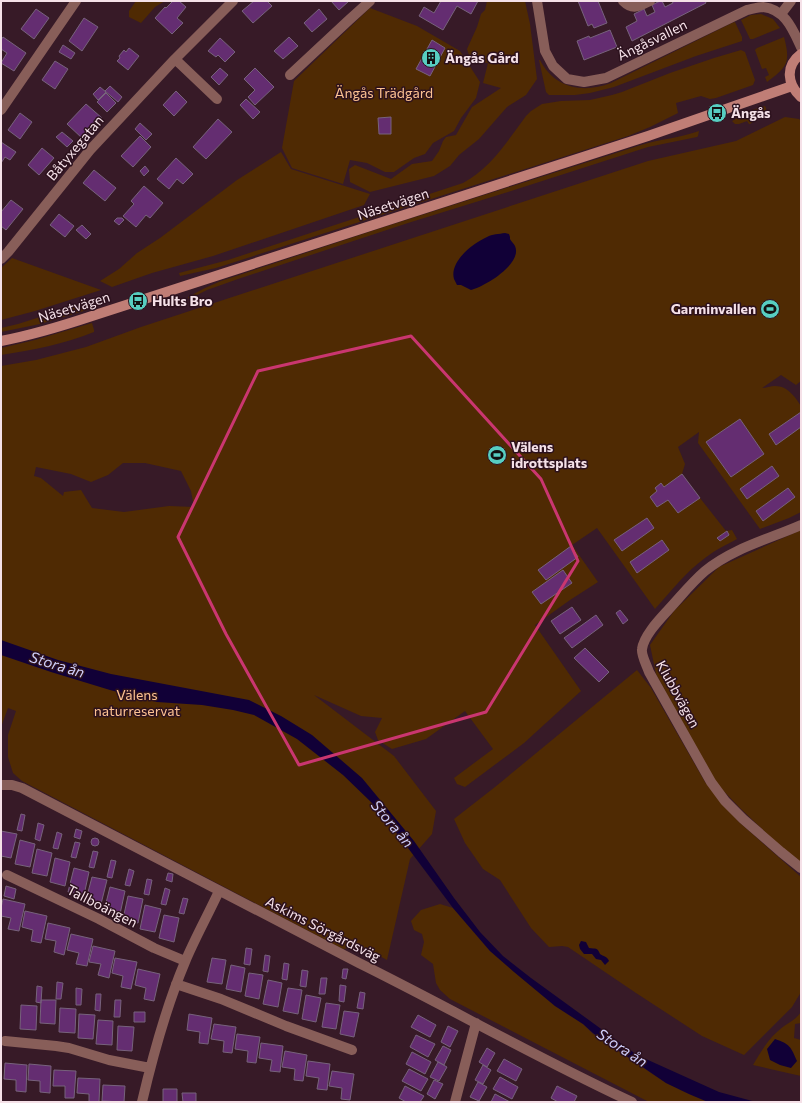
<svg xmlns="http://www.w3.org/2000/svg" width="802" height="1103" viewBox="0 0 802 1103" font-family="Commissioner,sans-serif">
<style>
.green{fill:#4f2a03;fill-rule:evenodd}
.water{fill:#110037}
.building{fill:#642d71;stroke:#77627c}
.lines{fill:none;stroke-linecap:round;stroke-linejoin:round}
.street{stroke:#885e59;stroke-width:10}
.secondary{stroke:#c07e76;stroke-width:10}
.marked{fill:none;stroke:#ca3670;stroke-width:3;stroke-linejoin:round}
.labels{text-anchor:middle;stroke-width:3;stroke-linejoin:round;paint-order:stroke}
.street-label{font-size:14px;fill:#f5e1e8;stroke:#2c111d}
.poi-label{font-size:14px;font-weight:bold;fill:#f5e1e8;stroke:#2c111d;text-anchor:start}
.park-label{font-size:14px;fill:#fdc292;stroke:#2c111d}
.water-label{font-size:15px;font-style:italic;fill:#cfcefa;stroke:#2c111d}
</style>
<rect width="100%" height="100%" fill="#371a27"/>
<path class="green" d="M136,1H165L155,7L141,23L129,17V11Z
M487,1H525L530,24L537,79L526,95L507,107L479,139L459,155L450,166L434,176L370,192L350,182L349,169L355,165L391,179L412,164L432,161L439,151L443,141L446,137L456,135L472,107L501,88L483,83L488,63L471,61L467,49L477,27L481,14L485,10Z
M370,8L417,26L460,51L480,82L476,98L461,118L454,131L433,143L425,154L414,158L394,172H385L367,163L350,160L343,184L292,168L282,148L294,81Z
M761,14L773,19L780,28L753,39H750L741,20L751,15Z
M735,22L742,37V41L739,42L696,56L614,87L590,93L575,95H549L546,92L539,60H540C554,88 583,94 611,83L732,23Z
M784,37C791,63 787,67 767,82L765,77L769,75L766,68L762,69L755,50L757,48Z
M741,50L745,52L755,80L753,85L716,98L710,99L701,96L676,103L678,113L650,127L628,136L216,268L180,276L179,273L228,260L463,183C491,168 508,140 526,116L531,111L542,104L561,101L590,100L612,95L622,92L670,73L714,58Z
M765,106L767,111L766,113L750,124H749L747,121L739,124H735L732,121L752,110Z
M785,117L799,119L801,121V381L796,385L781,375L762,388C766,388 771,386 775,386C788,386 795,397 801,406V512L789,518L760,529L698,443L699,432L678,447L685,464L682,474L700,498L726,531L732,530L737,539C726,545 715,550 705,558C686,572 671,591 655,609L597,528L572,545L598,582L570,600L535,625L581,691L524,743L465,787L457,784L454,778L493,749L465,711L426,739L392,749L378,740L375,732L382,718L361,716L314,695L394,756L436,811L432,834L410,859L387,960L359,945L356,947L343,949L22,781L13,773L8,757V735L16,711L8,708L1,727V366L36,360L86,347L141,327L648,161L736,141ZM123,463H145L181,471L191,491L194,507L169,506L124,512L92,508L81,490L64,492L63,496L41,478L34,476L36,467L71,474L91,482L108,475Z
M699,131L698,136L697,137L648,147L508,192L408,223L238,279L207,290L189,299L188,297L205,288L221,281L375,230L641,145C660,139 680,138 699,131Z
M281,152L291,169L370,194L364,205L213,256L152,273L112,287L100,281L119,269L137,253L160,238L237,180Z
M12,258L101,290L35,311L1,320V268Z
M84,303H86L87,310L40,324L1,332V328L18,324Z
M92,323L94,330V332C64,344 33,350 1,355V348L35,340Z
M801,530V862L782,848L740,808L715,782L656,674L650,645L674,611L719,567Z
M637,670L651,688L705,782L739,822L801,877V992L792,1007L744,1055L702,1036L636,993L568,947L562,946L549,947L531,928L500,880L483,869L465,843L454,819L495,787Z
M440,904L453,908L490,951L555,1006L583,1024L593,1034L666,1083L689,1094L708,1102H649L450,999L440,990L436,983L433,964L421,955L424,942L422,934L414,930L411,921L421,910Z
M801,1012V1023L795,1024L794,1038L801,1040V1076L770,1069L753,1065C760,1053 767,1041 777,1032C785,1024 795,1021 801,1012Z"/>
<path class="water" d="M505,233L509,234L510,237V239C511,241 514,244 515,246C523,264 484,287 471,290L461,285H457C456,283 455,281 454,279C449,262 473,243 487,237C492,234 499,234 505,233Z
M1,640L58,660L111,674L249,700L281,716L312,735L362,778L414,841L454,898L480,932L503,956L531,978L637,1055L719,1092L756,1102H708L689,1094L666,1083L593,1033L583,1024L555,1006L514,972L490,951L453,908L402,840L371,802L343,775L297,739L254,715L233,710L202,705L157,702L110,690L51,672L1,655Z
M581,941L586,942L589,948C596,949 597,947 600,954C603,956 608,957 609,961L605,965L601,960L596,959L592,954H584L580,949L579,945Z
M775,1039C790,1044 791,1047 797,1061L791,1068L780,1065L770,1060L767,1049Z"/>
<path class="building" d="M173,1H179L186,7L177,18L183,23L172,34L155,18L165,7L166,8Z
M254,1H267L272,6L253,23L242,11Z
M331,1H349L339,10Z
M441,1H478L471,14L457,6L443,30L419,16L424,7L434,13Z
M578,1H598L607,23L594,28L592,24L588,26Z
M660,1H662L665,7L673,3L672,1H705L706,3L632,41L626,27L637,21L634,14L644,9L647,16L655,12L652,5Z
M36,9L49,18L34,39L21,29Z
M319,9L327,19L312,32L304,23Z
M84,18L98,27L82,51L69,41Z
M610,30L617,47L584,60L577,41L589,36L590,38Z
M3,37L26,53L14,71L1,63L7,53L1,49V40Z
M289,37L298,46L283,59L274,51Z
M220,38L235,52L225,62L218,55L216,57L208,51Z
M432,40L445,48L430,76L416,69Z
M63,45L75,53L71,59L59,52Z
M129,48L139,56L128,70L117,61L120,58L119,56L124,50L126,52Z
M55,61L68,69L55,89L42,80Z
M220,68L228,75L219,85L211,77Z
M255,68L274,87L255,105L248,97L255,90L244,79Z
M110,86L122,97L118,102L105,91Z
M100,87L106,92L98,100L93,94Z
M176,91L187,102L174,116L163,105Z
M106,93L116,103L107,112L97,102Z
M246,99L260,112L253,119L240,105Z
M86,104L102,118L83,139L67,124Z
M20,113L32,122L20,139L8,130Z
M391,117V134H379L378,118Z
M218,119L232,132L206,159L193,147Z
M140,123L152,134L146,140L135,129Z
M62,132L73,141L67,147L56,137Z
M140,136L151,147L133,167L121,156Z
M1,142L16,152L10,160L5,157L1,163Z
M42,148L54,158L39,175L28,165Z
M176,158L193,174L183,184L177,179L169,189L157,179Z
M145,166L149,171L144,176L140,171Z
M94,170L116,188L105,201L83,183Z
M144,186L163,203L150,218L146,215L136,227L123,216L134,204L131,201Z
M11,200L23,209L6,230L1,226V212Z
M59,214L74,226L65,237L50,225Z
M117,218H122L124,220L119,225L114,221Z
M82,225L91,234L86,239L76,230Z
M801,412V427L776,445L769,434Z
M740,419L764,454L731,477L706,442Z
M772,466L779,476L747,499L740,489Z
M682,474L700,498L678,513L668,500L657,507L650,497L657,491L655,488L661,483L664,487Z
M788,488L795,497L763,521L756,511Z
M647,518L654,528L622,551L614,540Z
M727,531L729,535L720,541L717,538Z
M662,540L669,550L637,573L630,562Z
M571,546L578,557L546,580L538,570Z
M563,570L572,583L541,604L532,592Z
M572,607L581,620L560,634L551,621Z
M620,610L628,620L623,624L616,613Z
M596,615L603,625L572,648L564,638Z
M585,648L609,672L599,682L574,658Z
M21,814L25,815L22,831L17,830Z
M38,823L44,825L40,841L35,839Z
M76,829L82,831L80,839L74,837Z
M1,831L17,834L11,858L1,856Z
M57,832L62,834L58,849L53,848Z
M91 842a4 4 0 1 1 8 0a4 4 0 1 1-8 0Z
M20,840L35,844L30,867L15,864Z
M75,842L80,843L76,858L71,857Z
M37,849L52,853L47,876L32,873Z
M93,851L98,852L94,868L89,867Z
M55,858L70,862L65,886L50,882Z
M111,860L116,861L112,878L107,877Z
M74,868L89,872L84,895L68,892Z
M129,869L134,871L130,886L125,885Z
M168,873L173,874L172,882L166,880Z
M92,877L107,880L101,904L86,900Z
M147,879L152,880L149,895L144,894Z
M6,886L16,889L14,899L4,896Z
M110,887L125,891L120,914L104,911Z
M165,888L170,890L166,905L161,904Z
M128,896L143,899L138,923L123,919Z
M183,898L188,899L184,914L179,913Z
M3,899L25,904L19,931L8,929L11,918L1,916V908Z
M145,905L161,909L155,932L140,929Z
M25,911L47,916L41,943L31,941L33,930L22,927Z
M164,915L179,918L174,942L159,938Z
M48,923L70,928L64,955L54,952L56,941L45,939Z
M71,934L93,939L87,966L76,964L79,953L67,950Z
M93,946L115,951L109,978L98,975L101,964L89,962Z
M246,948L252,949L250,965L244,964Z
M265,955L270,956L268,972L263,971Z
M115,958L137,962L131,989L121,987L123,976L112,973Z
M212,958L226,960L222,984L207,982Z
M284,963L289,964L287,980L282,979Z
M231,965L245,968L241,992L226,989Z
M138,969L160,974L154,1001L144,999L146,988L135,985Z
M343,969H348L346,979L342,978Z
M302,970L308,971L306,987L300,986Z
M249,973L263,975L259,999L245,996Z
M321,978H327L325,994H319Z
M268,980L282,983L278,1007L263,1004Z
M57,982L63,983L61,999H56Z
M340,985L346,986L344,1002L339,1001Z
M37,986L42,987L41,1003L36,1002Z
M76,988L82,989L81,1005H76Z
M288,988L302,990L298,1014L283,1011Z
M360,992L365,993L363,1009L357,1008Z
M96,994H101L100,1011L95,1010Z
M306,995L321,998L316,1022L302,1019Z
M41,1000H56L55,1024L40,1023Z
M115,1000H121L120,1017H114Z
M326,1003L340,1005L336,1029L322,1027Z
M21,1005L37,1006L36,1030L20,1029Z
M60,1008L76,1009L75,1033L59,1032Z
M344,1011L359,1013L354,1037L340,1034Z
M134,1012H145V1022H134Z
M79,1014L95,1015L93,1039L78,1038Z
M189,1014L212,1018L208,1044L199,1043L200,1032L187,1030Z
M418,1015L436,1025L430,1037L411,1027Z
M98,1020L113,1021L112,1045L96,1044Z
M214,1024L236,1027L232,1053L223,1052L224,1041L211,1039Z
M118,1026L134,1027L132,1051L117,1050Z
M448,1026L458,1031L450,1047L441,1042Z
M237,1034L260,1037L256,1063L247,1062L248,1051L235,1049Z
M416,1035L435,1044L428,1057L410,1047Z
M261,1043L283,1046L280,1072L270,1071L272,1060L259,1058Z
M443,1046L451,1050L444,1065L435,1060Z
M487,1048L495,1053L487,1067L479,1062Z
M285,1051L307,1055L303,1081L294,1080L295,1069L282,1067Z
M412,1052L431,1062L425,1074L406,1064Z
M504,1059L522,1069L516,1081L497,1071Z
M308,1061L330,1064L327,1090L317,1089L319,1078L306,1076Z
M438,1062L447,1067L439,1081L430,1077Z
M5,1063L27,1065L26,1092L16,1091V1080L4,1079Z
M29,1064L51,1066L50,1093L40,1092V1081L28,1080Z
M483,1065L491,1070L483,1084L475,1080Z
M409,1069L428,1079L421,1091L402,1081Z
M54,1070L76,1071L74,1098H65V1086H53Z
M332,1071L354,1074L350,1100L341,1099L342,1088L329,1086Z
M500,1077L518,1087L512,1099L493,1089Z
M78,1078L100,1079L99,1102H89V1094L77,1093Z
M434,1080L443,1084L435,1099L427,1094Z
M478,1082L487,1087L479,1101L470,1097Z
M103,1085L125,1086L124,1102L102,1101Z
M405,1086L424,1096L420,1102H406L399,1098Z
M557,1086L577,1096L574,1102H558L551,1098Z
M163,1089H177V1102H163Z
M182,1093H196V1102H183Z
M495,1094L510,1102H491Z"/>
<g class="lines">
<path class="street" d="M537,1L545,51L553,66L567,79L584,82L606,78L747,10C752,9 758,7 763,7C785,9 793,30 801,47
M623,1C633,11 639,6 650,1
M781,14L791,1
M175,59L217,99
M290,75L349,20L370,1
M1,110L76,1
M1,259L8,252L90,150L175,59L233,1
M801,525C769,539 733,548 705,571C692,582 681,596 669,609C660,619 644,635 642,649C641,655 647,666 649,672L711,782L725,801L743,819L781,852L801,868
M1,785H12L22,788L359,963C450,1008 539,1059 632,1102
M7,875L99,919L154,948L185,961
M176,984L221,999L286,1026L352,1050
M5,1041L56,1046L69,1048L109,1060L150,1068
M142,1102C153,1055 166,1007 185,962C195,938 208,915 219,891
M455,1102L476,1023"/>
<path class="secondary" d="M801,54C785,66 787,84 801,97
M1,341C32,335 62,326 92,316L648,136L792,86"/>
</g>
<path class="marked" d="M411,336L541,479L578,561L486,712L299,765L226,634L178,537L258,371Z"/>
<defs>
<symbol id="building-disc" viewBox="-11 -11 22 22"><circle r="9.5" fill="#57cec1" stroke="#2c111d"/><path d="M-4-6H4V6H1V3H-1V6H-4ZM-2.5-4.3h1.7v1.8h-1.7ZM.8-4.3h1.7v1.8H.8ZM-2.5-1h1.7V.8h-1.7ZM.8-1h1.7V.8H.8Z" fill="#111"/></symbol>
<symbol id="bus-disc" viewBox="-11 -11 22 22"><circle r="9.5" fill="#57cec1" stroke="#2c111d"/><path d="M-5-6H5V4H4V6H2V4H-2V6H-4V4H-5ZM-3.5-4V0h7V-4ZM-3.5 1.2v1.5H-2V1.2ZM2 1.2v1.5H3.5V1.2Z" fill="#111"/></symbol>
<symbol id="stadium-disc" viewBox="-11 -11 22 22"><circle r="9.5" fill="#57cec1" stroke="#2c111d"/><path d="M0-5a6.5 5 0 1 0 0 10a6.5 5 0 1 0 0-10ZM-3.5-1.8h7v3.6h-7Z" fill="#111"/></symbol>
</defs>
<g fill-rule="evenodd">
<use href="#building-disc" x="420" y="47" width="22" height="22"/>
<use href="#bus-disc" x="706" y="102" width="22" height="22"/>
<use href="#bus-disc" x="127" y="290" width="22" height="22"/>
<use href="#stadium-disc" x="759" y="298" width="22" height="22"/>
<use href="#stadium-disc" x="486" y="444" width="22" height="22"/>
</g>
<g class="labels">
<g class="street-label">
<text transform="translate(652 40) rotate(-26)" y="5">Ängåsvallen</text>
<text transform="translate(75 148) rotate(-50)" y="5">Båtyxegatan</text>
<text transform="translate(393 204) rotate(-18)" y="5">Näsetvägen</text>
<text transform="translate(74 307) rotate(-17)" y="5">Näsetvägen</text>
<text transform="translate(678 694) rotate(61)" y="5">Klubbvägen</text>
<text transform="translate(102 906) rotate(27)" y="5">Tallboängen</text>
<text transform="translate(323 929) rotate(27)" y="5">Askims Sörgårdsväg</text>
</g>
<g class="poi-label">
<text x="445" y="63">Ängås Gård</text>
<text x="731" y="118">Ängås</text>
<text x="152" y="306">Hults Bro</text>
<text x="756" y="314" text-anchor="end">Garminvallen</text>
<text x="511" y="452">Välens<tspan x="511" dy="16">idrottsplats</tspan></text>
</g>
<g class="park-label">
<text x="384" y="98">Ängås Trädgård</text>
<text x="137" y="700">Välens<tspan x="137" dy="16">naturreservat</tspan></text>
</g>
<g class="water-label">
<text transform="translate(57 665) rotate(17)" y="5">Stora ån</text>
<text transform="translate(392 824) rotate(50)" y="5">Stora ån</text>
<text transform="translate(622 1048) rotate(33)" y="5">Stora ån</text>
</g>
</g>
<rect width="802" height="1103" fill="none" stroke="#f5e1e8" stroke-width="4"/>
</svg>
